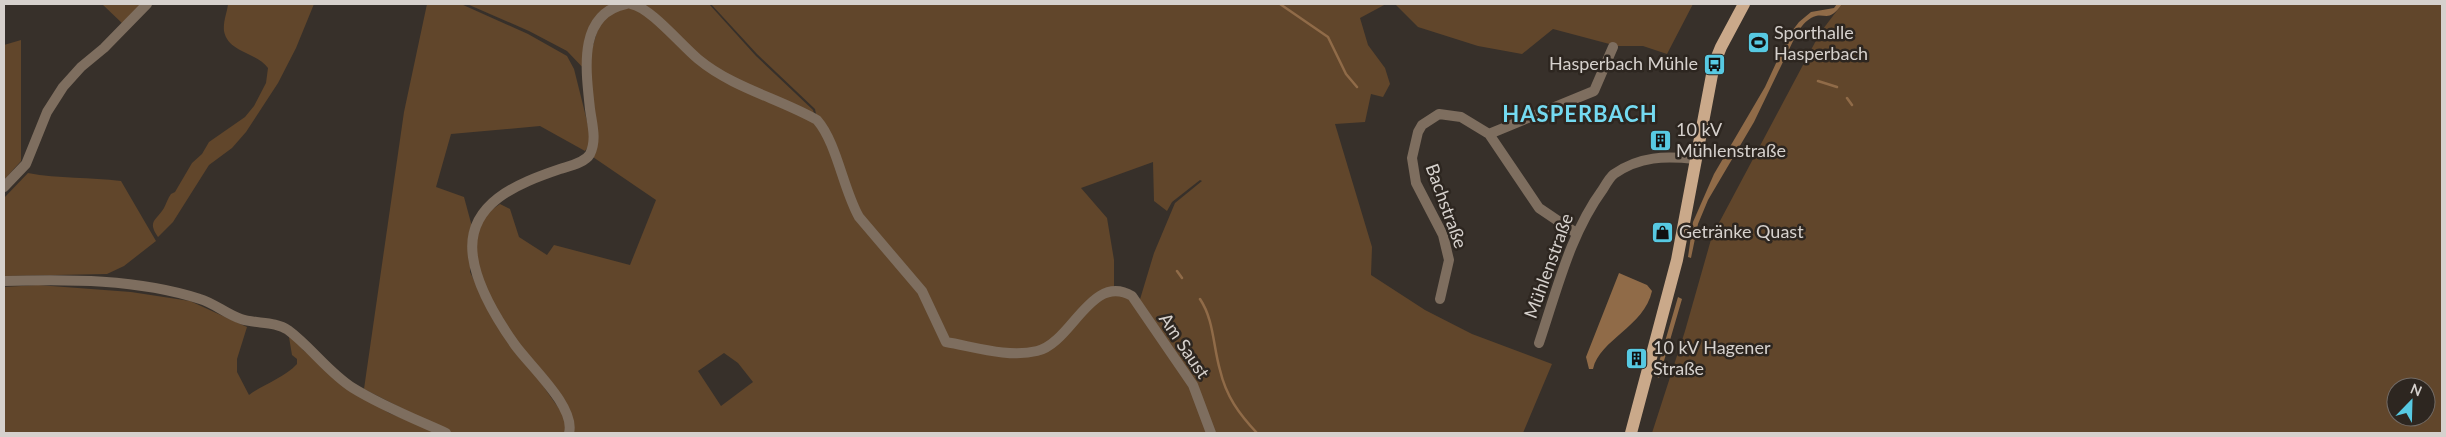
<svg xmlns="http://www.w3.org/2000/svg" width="2446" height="437" viewBox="0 0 2446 437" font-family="Lato,sans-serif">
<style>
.green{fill:#61462b;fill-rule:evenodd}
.water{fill:#906b48}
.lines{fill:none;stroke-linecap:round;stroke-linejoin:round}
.stream{stroke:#906b48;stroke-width:2.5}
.minor{stroke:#7e6e5f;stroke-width:10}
.major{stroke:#caa98a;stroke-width:12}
.labels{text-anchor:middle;stroke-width:5;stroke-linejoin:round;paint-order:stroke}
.poi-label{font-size:18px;fill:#d6d1cd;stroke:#2d2620;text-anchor:start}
.street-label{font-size:18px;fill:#d6d1cd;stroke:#2d2620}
.district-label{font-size:22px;font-weight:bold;letter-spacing:1px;fill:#74daf1;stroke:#2d2620}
</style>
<rect width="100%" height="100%" fill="#37302a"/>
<path class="green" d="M102,4H144L124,25Z
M228,4H314L296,48L278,83L246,132L232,148L209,165L173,222L158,237C147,221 156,221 164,208C166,204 168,198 171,194L175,192L192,163L202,154L209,142L245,117L254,106L266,83L268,68C257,52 228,53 224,31C223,21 227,13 228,4Z
M427,4H461L528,34L567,56L574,69L592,141L585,151L540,126L451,134L436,187L464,197L471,223L470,272L489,311L559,404L568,428L566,433H451L364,389L404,112Z
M467,4H622L595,21L588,73L567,51L529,31Z
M636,4H709L756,56L813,110L816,121L862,217L817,119L815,109L757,54L711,4H1386L1360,18L1368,45L1385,68L1390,84L1383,97L1371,94L1365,122L1335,124L1372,247L1371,275L1425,310L1472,334L1552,364L1523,433H1212L1193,384L1138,306L1154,253L1175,203L1202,181L1200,180L1172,202L1167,211L1154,201L1153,162L1081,188L1107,218L1114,260V290L1108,292L1130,297L1192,385L1210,433H569L571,426C543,384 466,286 475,236C478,221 488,212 500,204L510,209L519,237L547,255L554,245L630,265L656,200L590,155L589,59L602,15L634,5L719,73ZM724,353L738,363L753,382L721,406L698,371Z
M1395,4H1693L1667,54L1643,46H1617L1553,29L1522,54L1478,46L1418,27Z
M1842,4H2442V433H1652L1685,331L1712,236L1820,33ZM2396,387H2426V417H2396Z
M21,40V161L4,180V45Z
M28,173C59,179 90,177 121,181L156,241L124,266L107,274L4,276V198Z
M38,285L131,292L190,301L247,327L237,359V372L249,395C264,384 284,378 297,364V359L292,355L289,337L297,334L303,350L381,408L389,413L439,433H4V287Z"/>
<path class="water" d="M1837,4H1842C1827,25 1825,10 1811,18C1803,23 1799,30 1795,37L1754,122L1708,200L1698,224L1691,258L1688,257L1693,222L1714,174L1765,87L1789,35L1799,22L1811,12L1834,8Z
M1619,273L1647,285L1652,291C1644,327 1600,339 1593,369H1589L1586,357Z
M1678,297L1682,299L1659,378L1655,376Z"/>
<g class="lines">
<path class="stream" d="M1280,4L1328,37L1346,74L1357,87
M1818,81L1837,87
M1847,98L1852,105
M1177,271L1182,278
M1200,299C1214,320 1213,346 1220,370C1226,396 1239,414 1257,433"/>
<path class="minor" d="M631,4C650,7 681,45 698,59C733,88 778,98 817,120C837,143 843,189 859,217L922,291L946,342C975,347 1009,358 1037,351C1072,343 1091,272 1132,296L1193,385L1211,433
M1489,134L1594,91L1613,47
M4,187L26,164L47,112L63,87L81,67L104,48L147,4
M4,281C68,279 138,279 200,299C214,303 226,314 241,319C256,324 275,321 288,330C311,347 329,373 353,388C382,406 415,419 446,433
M1440,299L1449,260L1443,235L1416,183L1412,158L1418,132L1422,125L1439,114L1461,117L1489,134L1539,208L1576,233
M1539,343C1557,290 1570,234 1603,189C1606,184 1610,177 1614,174C1640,156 1665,156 1695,159
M569,433C576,407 530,366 515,345C498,321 477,286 473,257C465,203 519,183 560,169C569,166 585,163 590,154C597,140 592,124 590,109C586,71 577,14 626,4"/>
<path class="major" d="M1631,433L1677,260L1714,64L1721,47L1744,4"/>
</g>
<defs>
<symbol id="stadium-square" viewBox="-11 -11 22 22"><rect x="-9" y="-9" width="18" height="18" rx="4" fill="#57c9e2" stroke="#2d2620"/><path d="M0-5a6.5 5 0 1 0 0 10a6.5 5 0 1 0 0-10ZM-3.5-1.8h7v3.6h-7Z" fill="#111"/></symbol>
<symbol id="bus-square" viewBox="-11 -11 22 22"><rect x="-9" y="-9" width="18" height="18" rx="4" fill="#57c9e2" stroke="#2d2620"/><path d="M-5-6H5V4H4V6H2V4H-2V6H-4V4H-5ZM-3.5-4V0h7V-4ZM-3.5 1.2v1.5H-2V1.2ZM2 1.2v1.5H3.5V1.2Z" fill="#111"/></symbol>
<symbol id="building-square" viewBox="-11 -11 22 22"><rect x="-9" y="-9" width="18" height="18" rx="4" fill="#57c9e2" stroke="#2d2620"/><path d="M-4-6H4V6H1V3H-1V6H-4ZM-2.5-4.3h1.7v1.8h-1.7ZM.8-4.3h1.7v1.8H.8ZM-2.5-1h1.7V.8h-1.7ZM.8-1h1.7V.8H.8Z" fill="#111"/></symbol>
<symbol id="shop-square" viewBox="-11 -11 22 22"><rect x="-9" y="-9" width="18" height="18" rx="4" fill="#57c9e2" stroke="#2d2620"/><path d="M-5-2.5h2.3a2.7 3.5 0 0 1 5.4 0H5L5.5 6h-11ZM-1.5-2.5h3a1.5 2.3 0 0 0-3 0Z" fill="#111"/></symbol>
</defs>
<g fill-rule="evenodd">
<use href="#stadium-square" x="1746" y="30" width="25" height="25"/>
<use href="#bus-square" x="1702" y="52" width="25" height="25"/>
<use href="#building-square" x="1648" y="128" width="25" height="25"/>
<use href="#shop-square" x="1650" y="220" width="25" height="25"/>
<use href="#building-square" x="1624" y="346" width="25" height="25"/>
</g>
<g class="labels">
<g class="poi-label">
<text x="1774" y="39">Sporthalle<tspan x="1774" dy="21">Hasperbach</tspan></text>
<text x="1698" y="70" text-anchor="end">Hasperbach Mühle</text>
<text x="1676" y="136">10 kV<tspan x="1676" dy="21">Mühlenstraße</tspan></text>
<text x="1679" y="238">Getränke Quast</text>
<text x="1653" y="354">10 kV Hagener<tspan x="1653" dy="21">Straße</tspan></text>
</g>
<g class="street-label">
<text transform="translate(1446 206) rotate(70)" y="6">Bachstraße</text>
<text transform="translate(1549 266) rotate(-70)" y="6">Mühlenstraße</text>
<text transform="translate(1184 346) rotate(56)" y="6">Am Saust</text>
</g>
<g class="district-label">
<text x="1580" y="122">HASPERBACH</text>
</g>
</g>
<rect width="2446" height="437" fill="none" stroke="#d6d1cd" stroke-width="10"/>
<g transform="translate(2411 402) rotate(23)"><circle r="24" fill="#2d2620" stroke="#716a65"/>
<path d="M0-4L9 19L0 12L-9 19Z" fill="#57c9e2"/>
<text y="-8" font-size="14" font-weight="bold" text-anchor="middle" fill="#d6d1cd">N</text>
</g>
</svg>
